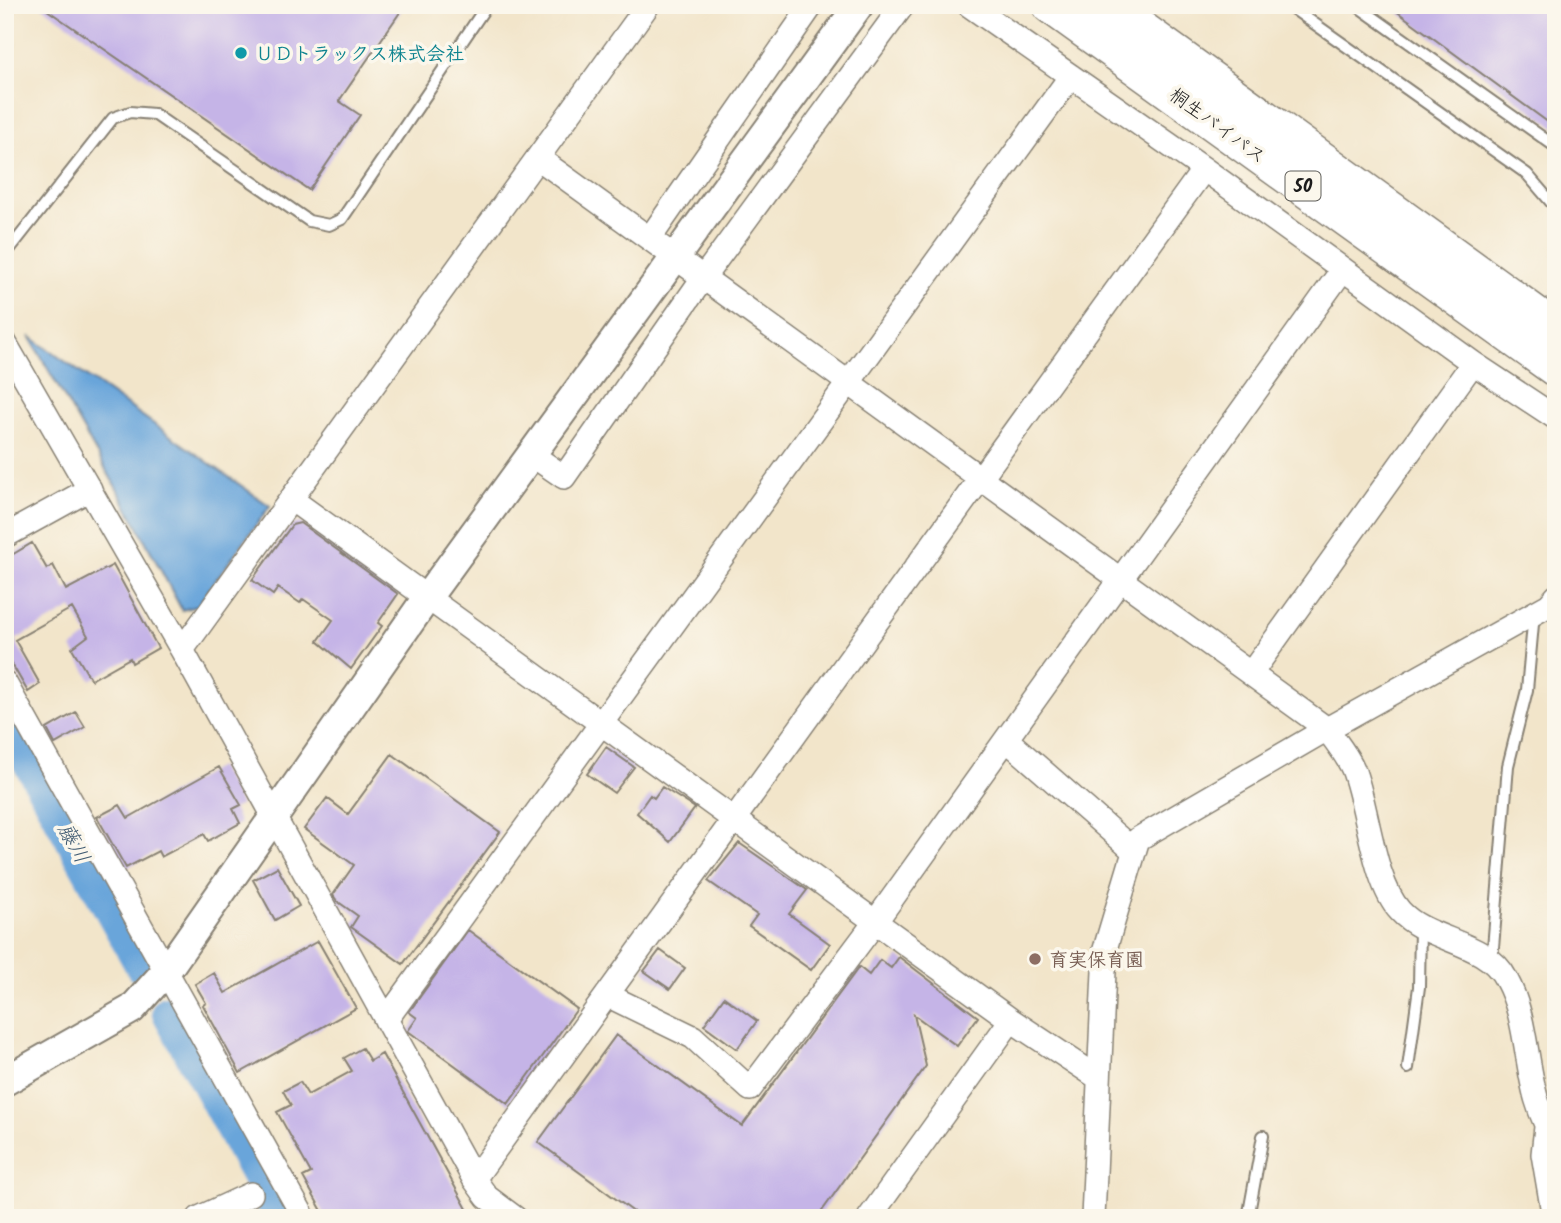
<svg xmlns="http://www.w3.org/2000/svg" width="1561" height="1223" viewBox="0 0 1561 1223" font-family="Kalam,'Klee One',sans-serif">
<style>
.water{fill:#69a5da;stroke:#42607b;stroke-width:2}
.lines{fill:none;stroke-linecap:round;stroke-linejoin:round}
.river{stroke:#69a5da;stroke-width:33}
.building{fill:#c5b4e7}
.service-casing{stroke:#878073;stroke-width:14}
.minor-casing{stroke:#878073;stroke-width:26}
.tertiary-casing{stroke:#878073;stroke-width:32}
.trunk-casing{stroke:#878073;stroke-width:40}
.service{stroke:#fff;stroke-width:10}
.minor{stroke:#fff;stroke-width:23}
.tertiary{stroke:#fff;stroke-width:28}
.trunk{stroke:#fff;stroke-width:37}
.culture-dot{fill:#0f9aa8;stroke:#fbf7ec;stroke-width:2.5}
.education-dot{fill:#8d6e63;stroke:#fbf7ec;stroke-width:2.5}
.labels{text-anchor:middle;stroke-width:7;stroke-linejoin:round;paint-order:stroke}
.shield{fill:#fbf7ec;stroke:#5f5e5a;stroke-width:2}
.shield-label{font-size:18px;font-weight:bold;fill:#1c1c1c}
.culture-label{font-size:19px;font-weight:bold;fill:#0d838f;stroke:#fbf7ec;text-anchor:start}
.street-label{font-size:19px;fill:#1c1c1c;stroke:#fbf7ec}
.education-label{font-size:19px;font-weight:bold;fill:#785e54;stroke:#fbf7ec;text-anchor:start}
.water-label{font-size:21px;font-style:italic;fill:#3f5a71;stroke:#fbf7ec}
</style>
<rect width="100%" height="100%" fill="#fbf7ec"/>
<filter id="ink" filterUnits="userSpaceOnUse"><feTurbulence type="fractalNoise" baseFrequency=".0143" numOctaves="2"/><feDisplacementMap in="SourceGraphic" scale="14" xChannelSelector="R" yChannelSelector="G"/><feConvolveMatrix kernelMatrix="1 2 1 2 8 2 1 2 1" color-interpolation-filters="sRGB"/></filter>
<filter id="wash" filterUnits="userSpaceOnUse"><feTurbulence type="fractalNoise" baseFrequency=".00686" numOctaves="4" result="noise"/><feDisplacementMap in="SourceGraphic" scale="28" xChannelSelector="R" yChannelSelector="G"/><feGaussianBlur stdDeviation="1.57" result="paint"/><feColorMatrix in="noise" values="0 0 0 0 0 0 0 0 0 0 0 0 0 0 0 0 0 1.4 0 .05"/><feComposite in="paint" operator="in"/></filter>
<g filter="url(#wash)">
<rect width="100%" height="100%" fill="#f2e5ca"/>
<path class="water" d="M29,336L270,506L197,606L182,610L124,501Z"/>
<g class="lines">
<path class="river" d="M5,719L142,967
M168,1012L280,1218"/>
</g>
<g id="blocks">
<path class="building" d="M40,5H405L339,101L360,115L309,190Z
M1388,5H1556V128Z
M300,523L398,594L378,623L382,626L351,669L318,641L333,620L303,599L300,603L278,588L273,595L252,580L292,525Z
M32,543L47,569L53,565L66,590L113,565L158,648L132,663L130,658L91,680L72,648L88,636L72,608L15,640L40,684L28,692L5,652V559Z
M76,712L85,727L55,744L47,729Z
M606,747L634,767L614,793L587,774Z
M392,754L500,832L403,964L351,927L358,916L337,901L333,895L354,865L304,829L327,798L348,814Z
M219,767L241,805L233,809L240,823L208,841L204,834L161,857L158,851L126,868L97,817L120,805L128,818Z
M662,787L695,808L670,842L637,813L650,795L654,798Z
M739,843L807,890L789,914L830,944L811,970L749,926L757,915L708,881Z
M277,867L299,906L275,920L253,880Z
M468,930L577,1009L508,1104L408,1031L417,1018L409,1012Z
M318,941L356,1008L240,1073L203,1005L206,1003L195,984L214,973L225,993Z
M660,950L685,968L670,989L644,971Z
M899,957L978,1017L957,1046L914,1015L926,1066L817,1218H642L538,1142L616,1035L742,1126L859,967L869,975L880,960L891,968Z
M724,997L757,1021L737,1049L704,1025Z
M362,1048L370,1061L382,1054L472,1218H326L303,1177L311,1173L277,1112L291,1105L283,1091L300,1082L308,1095L352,1071L344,1058Z"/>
</g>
</g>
<g filter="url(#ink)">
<use href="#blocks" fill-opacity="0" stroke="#878073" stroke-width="2"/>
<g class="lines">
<defs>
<path id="service" d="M1288,5L1527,174L1556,208
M1356,5L1556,147
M5,255L113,118L130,112L154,114L309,221L329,225L342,219L487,5
M1492,960L1508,766L1527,690L1534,613
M1408,1068L1419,987L1420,926
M1248,1218L1263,1136"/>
<path id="minor" d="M969,5L1204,169L1473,363L1556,418
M538,158L1327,729C1335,741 1347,755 1353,769C1368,807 1373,882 1400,911C1428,942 1486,940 1506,979C1534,1030 1521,1092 1556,1141
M650,238L812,5
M5,343L182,650L474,1179L487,1197L515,1218
M532,455L564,477L703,278L903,5
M291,499L1011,1020L1097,1077
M5,536L90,489
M182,650L648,5
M1252,672L1473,363
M5,683L304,1218
M1007,740L1134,851
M607,995L693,1037L750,1089L876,921L1343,269
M386,1020L1071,76
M1546,1127L1543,1154L1554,1218
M474,1179L1204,169
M199,1218L251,1194
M869,1218L1011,1020
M1093,1218L1105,949L1138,839L1327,729L1549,605L1556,597"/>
<path id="tertiary" d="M5,1081L132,1009L167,970L426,599L859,5"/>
<path id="trunk" d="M1051,5L1556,368
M1107,5L1556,330"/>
</defs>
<use href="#service" class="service-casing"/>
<use href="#minor" class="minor-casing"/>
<use href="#tertiary" class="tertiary-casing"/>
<use href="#trunk" class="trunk-casing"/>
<use href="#service" class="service"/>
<use href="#minor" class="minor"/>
<use href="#tertiary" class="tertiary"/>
<use href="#trunk" class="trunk"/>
</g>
</g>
<circle class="culture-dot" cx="241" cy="53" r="7"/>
<circle class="education-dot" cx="1035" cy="959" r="7"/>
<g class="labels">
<rect class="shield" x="1285.5" y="171.5" width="35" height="29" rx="5"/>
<g class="shield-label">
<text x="1303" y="192">50</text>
</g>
<g class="culture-label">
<text x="255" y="60">ＵＤトラックス株式会社</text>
</g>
<g class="street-label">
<text transform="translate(1218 125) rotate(36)" y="7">桐生バイパス</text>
</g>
<g class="education-label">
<text x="1049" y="966">育実保育園</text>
</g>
<g class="water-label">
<text transform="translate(74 843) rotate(61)" y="7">藤川</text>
</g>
</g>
<rect width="1561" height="1223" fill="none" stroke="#fbf7ec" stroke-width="28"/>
</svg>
